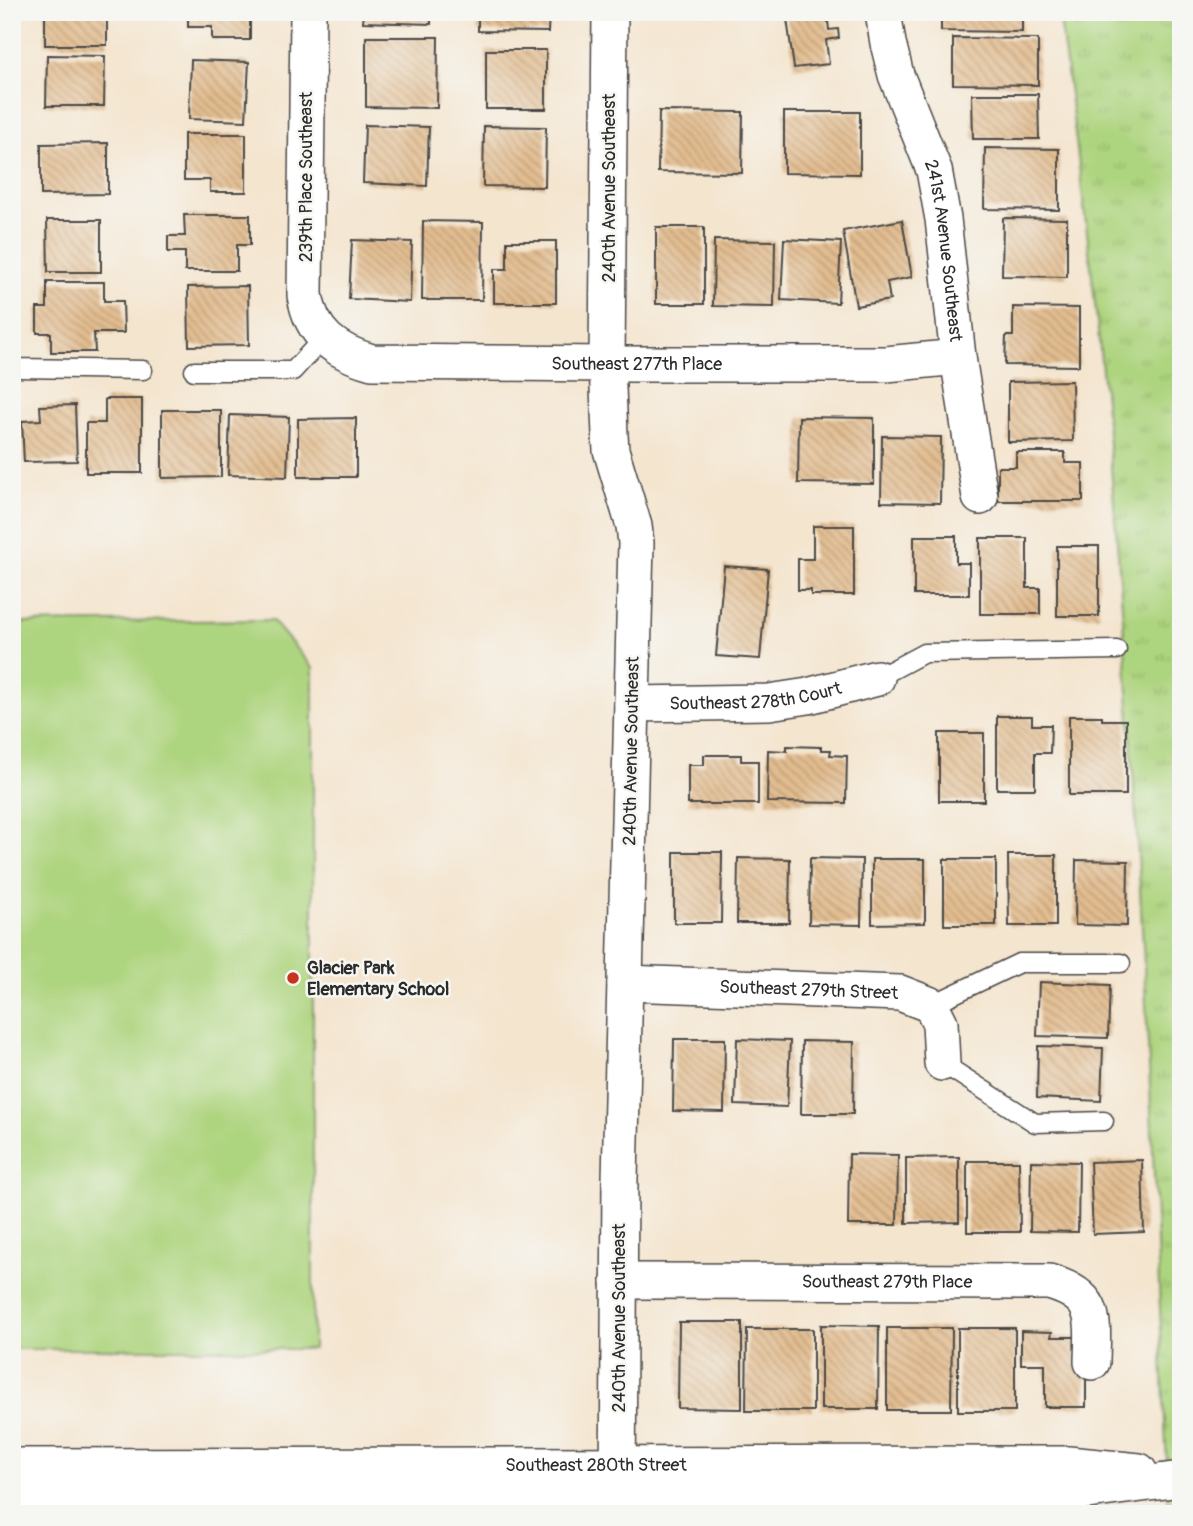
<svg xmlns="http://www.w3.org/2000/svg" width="1193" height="1526" viewBox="0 0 1193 1526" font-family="Pangolin,sans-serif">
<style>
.grass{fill:#add47e;stroke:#6c8054;stroke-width:2}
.park{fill:url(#park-tufts);stroke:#6c8054;stroke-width:2}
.building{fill:url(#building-back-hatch)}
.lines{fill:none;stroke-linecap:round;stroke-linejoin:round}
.service-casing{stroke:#494744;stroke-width:21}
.minor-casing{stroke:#494744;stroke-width:38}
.service{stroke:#fff;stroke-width:18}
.minor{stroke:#fff;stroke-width:35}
.poi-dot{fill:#c8321e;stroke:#f6f6f2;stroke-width:2.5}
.labels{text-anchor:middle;stroke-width:5;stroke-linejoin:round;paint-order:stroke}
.street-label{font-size:18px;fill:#2b2b2b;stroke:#f6f6f2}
.poi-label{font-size:18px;font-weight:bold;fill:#2b2b2b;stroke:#f6f6f2;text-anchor:start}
</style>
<defs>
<pattern id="park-tufts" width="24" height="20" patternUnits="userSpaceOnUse" patternTransform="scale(1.75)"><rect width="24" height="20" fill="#add47e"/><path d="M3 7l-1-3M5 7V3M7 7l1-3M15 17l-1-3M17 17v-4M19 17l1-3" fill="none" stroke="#95b66d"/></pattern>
<pattern id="building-back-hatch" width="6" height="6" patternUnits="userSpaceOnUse" patternTransform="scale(1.75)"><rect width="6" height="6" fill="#e3bd90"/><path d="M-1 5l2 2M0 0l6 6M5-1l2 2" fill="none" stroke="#b89a76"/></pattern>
</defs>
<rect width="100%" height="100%" fill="#f6f6f2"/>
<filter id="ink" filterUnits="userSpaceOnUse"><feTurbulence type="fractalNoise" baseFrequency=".0143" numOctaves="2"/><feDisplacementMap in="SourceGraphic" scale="14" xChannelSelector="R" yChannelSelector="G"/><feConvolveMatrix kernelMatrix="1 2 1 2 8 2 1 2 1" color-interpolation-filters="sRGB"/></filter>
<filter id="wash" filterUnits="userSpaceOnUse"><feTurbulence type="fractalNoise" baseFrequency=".00686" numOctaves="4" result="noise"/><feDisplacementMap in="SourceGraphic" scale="28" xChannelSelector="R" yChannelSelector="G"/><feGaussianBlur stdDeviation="1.57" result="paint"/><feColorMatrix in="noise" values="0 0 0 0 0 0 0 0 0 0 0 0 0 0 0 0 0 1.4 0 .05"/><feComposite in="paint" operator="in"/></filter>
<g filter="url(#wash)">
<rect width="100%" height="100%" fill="#f4e5cf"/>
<path class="grass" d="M272,620L313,668V1349H12V623Z"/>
<path class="park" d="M1059,12H1181V1514H1169C1154,1181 1142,848 1115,516C1102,348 1082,180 1059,12Z"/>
<g id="blocks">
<path class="building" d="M45,12H107V45H45Z
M188,12H250V40H212V27H188Z
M364,12H431V24L363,22Z
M478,12H549L548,32L478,31Z
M786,12H827L829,30L838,29L839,38L826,40L829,64L794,68Z
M941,12H1022V32L941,31Z
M366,37H438L437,108L366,107Z
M953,38L1038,39V85L953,84Z
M486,50H546V109H486Z
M47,55L105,56L104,106H46Z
M191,60L249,62L246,121L189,119Z
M972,94H1038L1039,139H973Z
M659,111L743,112L742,173L658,172Z
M784,112H860V174L784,173Z
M365,125L429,127L427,186L363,183Z
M484,126L546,127L545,187L483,186Z
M184,134H246V192H210V180H184Z
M108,143V194L41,195V144Z
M985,148L1059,149V210L984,209Z
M184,215H250V245H237V271H185V252H168V236H185Z
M1003,218L1067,219V277L1002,276Z
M47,220H101V272H48Z
M902,220L912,277L887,282L890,300L856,306L843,231Z
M423,221L483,222L482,300H422Z
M656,227H704V304H656Z
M784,239L841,242L838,303L781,300Z
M352,240L412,242L410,302L349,299Z
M714,240L775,241L774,307L713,306Z
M507,241H556V303H494V269H507Z
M47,282H104V301H123L124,333H94L95,352H51V333H37V308H47Z
M248,286L249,345L189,346L188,287Z
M1013,307L1079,308V366L1005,365L1006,336H1013Z
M1072,381L1073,441L1008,442V382Z
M105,399H142V473H86V423H105Z
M75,405L77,461L24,462L22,421L41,420L40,406Z
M162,410H221V477L162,478Z
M230,415L289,417L287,477L228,475Z
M799,417L874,418V484L798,483Z
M356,418V477H298V419Z
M882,436L941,437L940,503L881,502Z
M1016,452H1065V463H1083V501H998V467H1016Z
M813,526H854V595H811V590H798V559H813Z
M914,536H956V563H969V595H914Z
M980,538H1027V588H1040V614H980Z
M1057,546H1099V616H1057Z
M724,566L768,569L760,659L716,656Z
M997,716H1032V725H1051L1050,753H1035V789H997Z
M1069,716H1102V720H1126V795H1069Z
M939,733H984V801H939Z
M787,746L821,747V750H831L830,755L847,756L846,803L767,802L768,750L787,751Z
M704,755H741V761H758V804H688V765H704Z
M674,852H722L721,923H674Z
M1008,855H1056V926H1009Z
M738,858L790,859L789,923H737Z
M810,858L862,859L861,925L809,924Z
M872,859H925V923L872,924Z
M944,859H996V925H944Z
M1076,860L1128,861L1127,926L1075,925Z
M1039,982L1110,985L1108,1038L1037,1036Z
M674,1039H725L724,1112L673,1111Z
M737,1039L790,1041L787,1107L735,1105Z
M802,1041L854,1042L853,1114H801Z
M1038,1046L1103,1048L1101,1101L1037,1098Z
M849,1154L898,1155L897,1225H848Z
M959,1157V1222L906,1223V1158Z
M1142,1160L1144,1232L1093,1234L1090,1162Z
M967,1161H1019L1020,1232H967Z
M1031,1161L1079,1162L1078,1232L1030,1231Z
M679,1322H742V1409L678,1408Z
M821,1325L879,1326L878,1409H821Z
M887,1328H952L951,1410H887Z
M958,1328H1015V1411H958Z
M747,1329H813V1411H746Z
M1021,1331L1052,1332L1051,1337H1077L1086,1352V1407H1045V1364H1021Z"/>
</g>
</g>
<g filter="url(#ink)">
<use href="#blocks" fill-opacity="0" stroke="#494744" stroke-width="2"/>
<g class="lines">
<defs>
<path id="service" d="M12,364L18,368L143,370
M194,371H293L324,337
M877,678L924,653L1117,650
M931,1005L1019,963H1121
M942,1063L1035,1123L1104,1121"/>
<g id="minor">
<path id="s1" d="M308,12L305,295C311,334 336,352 372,362L607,364H886L958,357"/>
<path d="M610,12L607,364L610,435L611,450L634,526L636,543L620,1179L618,1494"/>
<path id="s2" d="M883,12L888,43L896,75L934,170L943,219L958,357L980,497"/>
<path id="s3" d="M632,704L769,702L808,696L877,678"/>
<path id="s4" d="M625,983L900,993L931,1005L940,1023L942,1063"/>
<path id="s5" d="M619,1281L1049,1282C1098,1296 1093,1318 1092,1362"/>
<path id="s6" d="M12,1466L1068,1464L1139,1471"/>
<path d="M12,1496L827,1492H1080L1181,1479"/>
</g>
</defs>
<use href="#service" class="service-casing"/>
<use href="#minor" class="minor-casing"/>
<use href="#service" class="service"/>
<use href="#minor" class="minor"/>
</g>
</g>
<circle class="poi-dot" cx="293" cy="978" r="7"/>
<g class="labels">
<g class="street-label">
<text transform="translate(306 177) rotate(-90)" y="6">239th Place Southeast</text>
<text transform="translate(609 188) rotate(-90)" y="6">240th Avenue Southeast</text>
<text dy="6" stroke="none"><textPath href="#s2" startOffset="248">241st Avenue Southeast</textPath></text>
<text dy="6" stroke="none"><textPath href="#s1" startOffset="649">Southeast 277th Place</textPath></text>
<text dy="6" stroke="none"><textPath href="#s3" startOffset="124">Southeast 278th Court</textPath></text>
<text transform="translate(631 751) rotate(-89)" y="6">240th Avenue Southeast</text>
<text dy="6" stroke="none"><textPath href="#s4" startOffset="184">Southeast 279th Street</textPath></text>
<text dy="6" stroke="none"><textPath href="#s5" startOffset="268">Southeast 279th Place</textPath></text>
<text transform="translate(619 1318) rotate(-90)" y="6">240th Avenue Southeast</text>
<text dy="6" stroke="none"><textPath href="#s6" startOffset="584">Southeast 280th Street</textPath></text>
</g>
<g class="poi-label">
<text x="307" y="974">Glacier Park<tspan x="307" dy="21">Elementary School</tspan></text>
</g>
</g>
<rect width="1193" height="1526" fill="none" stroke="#f6f6f2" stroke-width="42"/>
</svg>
